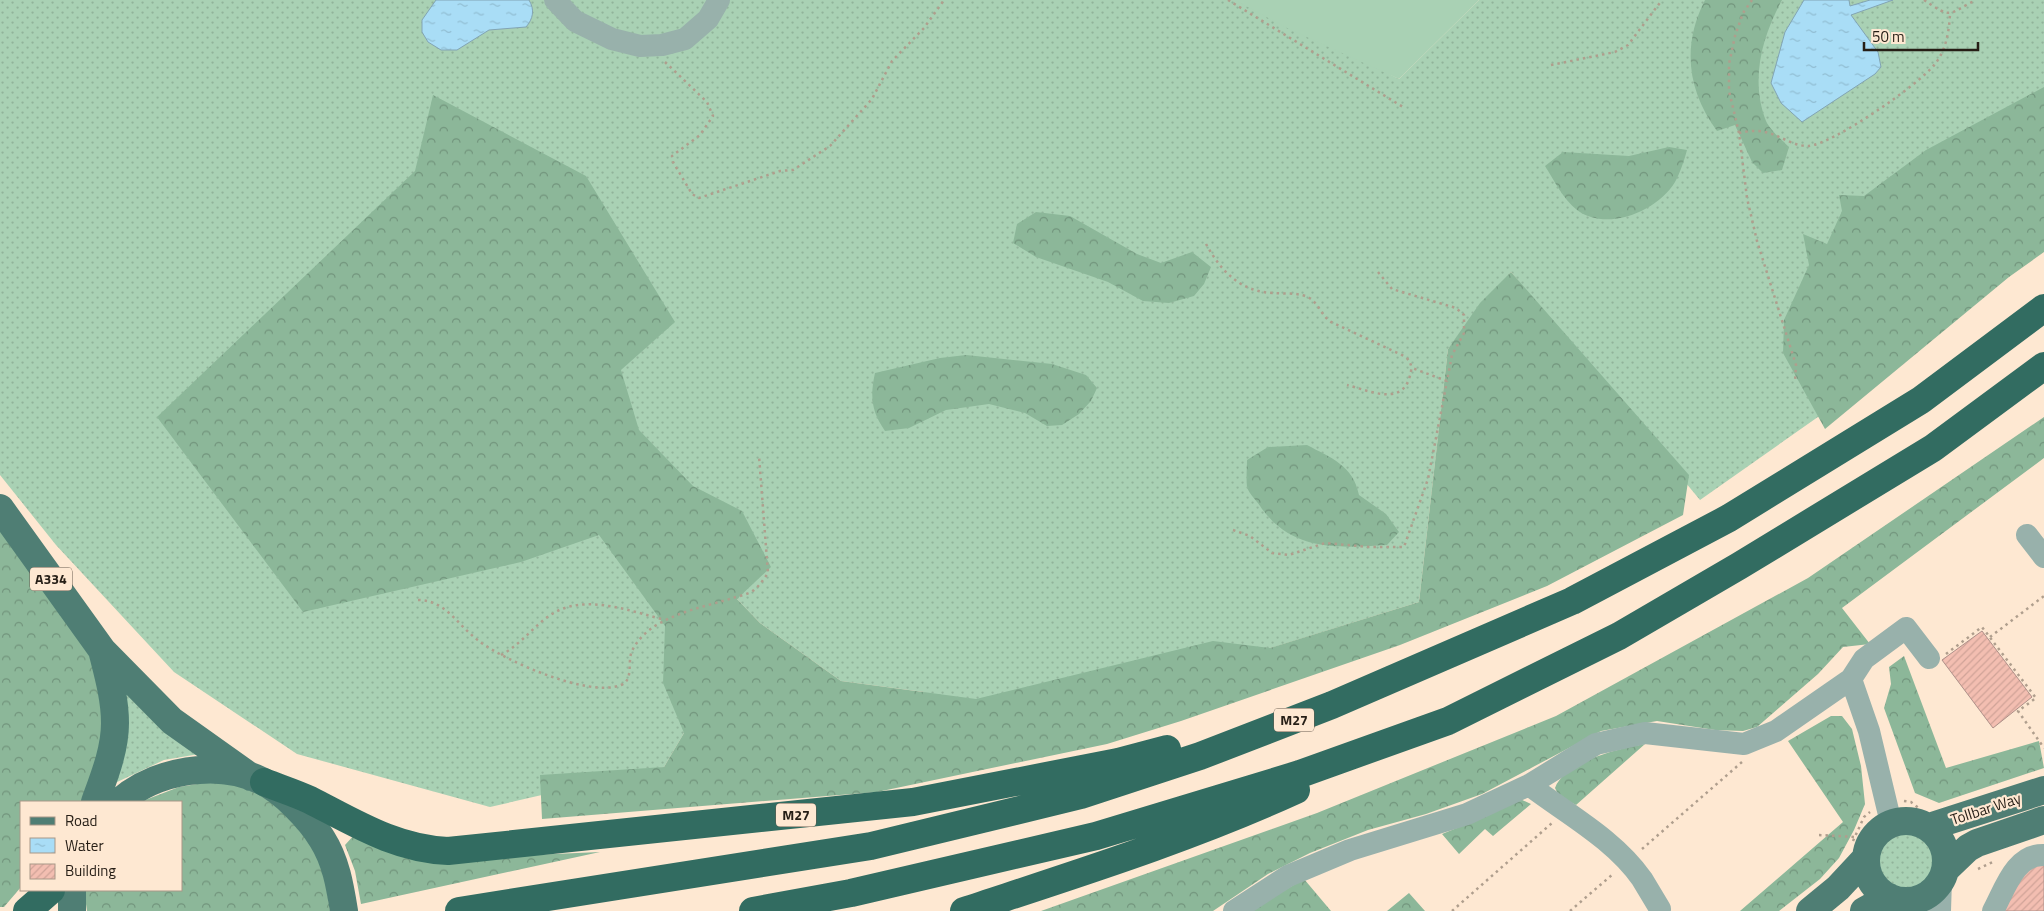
<svg xmlns="http://www.w3.org/2000/svg" width="2044" height="911" viewBox="0 0 2044 911" font-family="'Titillium Web',sans-serif">
<style>
.grass{fill:url(#grass-dots)}
.forest{fill:url(#forest-crowns)}
.pitch{fill:#a9d1b4}
.water{fill:url(#water-ripples);stroke:#82a4b3}
.building{fill:url(#building-hatch);stroke:#ae9089}
.lines{fill:none;stroke-linecap:round;stroke-linejoin:round}
.path{stroke:#af9e8d;stroke-width:2.5;stroke-dasharray:2.5 4;stroke-linecap:butt}
.minor{stroke:#98b1ab;stroke-width:22}
.major{stroke:#4f7e74;stroke-width:28}
.highway{stroke:#326c61;stroke-width:28}
.labels{text-anchor:middle;stroke-width:4.5;stroke-linejoin:round;paint-order:stroke}
.shield{fill:#fee8d2;stroke:#675b4e;stroke-width:1}
.shield-label{font-size:14px;font-weight:bold;fill:#261e16}
.street-label{font-size:15px;fill:#261e16;stroke:#fee8d2}
</style>
<defs>
<pattern id="grass-dots" width="8" height="8" patternUnits="userSpaceOnUse" patternTransform="scale(1.25)"><rect width="8" height="8" fill="#a9d1b4"/><path d="M2 2h.1M6 6h.1" fill="none" stroke="#91b39a" stroke-width="1.8" stroke-linecap="round"/></pattern>
<pattern id="forest-crowns" width="20" height="18" patternUnits="userSpaceOnUse" patternTransform="scale(1.25)"><rect width="20" height="18" fill="#8cb799"/><path d="M2 6a3 3 0 1 1 6 0M12 15a3 3 0 1 1 6 0" fill="none" stroke="#72947c"/></pattern>
<pattern id="water-ripples" width="26" height="14" patternUnits="userSpaceOnUse" patternTransform="scale(1.25)"><rect width="26" height="14" fill="#a9ddf6"/><path d="M2 4q2-2 4 0t4 0M15 11q2-2 4 0t4 0" fill="none" stroke="#91bdd2"/></pattern>
<pattern id="building-hatch" width="6" height="6" patternUnits="userSpaceOnUse" patternTransform="scale(1.25)"><rect width="6" height="6" fill="#f3beb1"/><path d="M-1 1l2-2M0 6l6-6M5 7l2-2" fill="none" stroke="#d0a398"/></pattern>
</defs>
<rect width="100%" height="100%" fill="#fee8d2"/>
<path class="grass" d="M0,0H1247L1399,79L1479,0H2044V122L1835,405L1700,500L1511,272L1448,349L1419,602L955,746L924,692L841,681L760,623L737,599L684,733L664,767L490,807L297,754L174,672L56,545L0,475Z
M116,676L199,754L164,760L115,783Z
M1877 861a28 28 0 1 1 56 0a28 28 0 1 1-56 0Z"/>
<path class="forest" d="M1705,0H1782C1762,37 1750,80 1766,121C1770,130 1782,140 1789,147L1782,170L1763,173L1752,162L1735,125L1717,131C1687,90 1682,45 1705,0Z
M2044,87V252L2009,277L1825,429L1783,353L1784,320L1809,265L1803,234L1827,244L1842,211L1839,195L1864,196L1926,150Z
M433,95L586,176L675,322L621,370L639,430L693,486L742,511L771,567L737,599L760,623L841,681L976,699L1213,641L1270,648L1419,602L1448,349L1480,303L1511,272L1689,475L1683,515L1547,586L1400,645L1181,721L1107,744L877,792L542,819L540,775L664,767L684,733L663,683L665,626L599,535L521,562L303,612L157,417L415,171Z
M1669,147L1687,150C1684,161 1680,173 1675,182C1657,212 1606,232 1577,210C1563,199 1554,180 1545,166L1563,152L1629,156Z
M1036,212L1070,216L1137,254L1161,263L1192,252L1211,267L1204,284L1194,296L1169,303L1143,301L1108,282L1036,257L1013,243L1017,224Z
M966,355L1052,364L1086,375L1097,388L1091,401L1079,414L1062,425L1047,426L1025,413L989,404L946,410L909,428L885,431C871,411 870,396 875,373L940,358Z
M2044,417V458L1842,608L1870,644L1843,647L1818,674L1757,727L1743,731L1715,730L1657,721L1601,731L1482,794L1426,814L1368,830L1310,853L1268,874L1213,911H1041L1317,813L1556,716L1808,578Z
M1307,445C1331,458 1353,465 1359,495L1386,514L1399,532L1387,545C1339,548 1294,552 1262,509C1258,502 1249,494 1247,487C1246,478 1247,468 1247,460L1268,447Z
M0,508L102,650L114,705L84,802H21V887L4,907H0Z
M1904,656L1946,768L2039,741L2044,768L1939,803L1915,793L1884,708L1891,684L1889,667Z
M1831,716H1842L1852,729L1861,766L1865,804L1854,830L1839,858L1820,879L1779,911H1740L1843,822L1788,741Z
M1645,744L1576,805L1559,796L1555,788C1564,762 1620,748 1645,744Z
M209,782L235,785L260,793L300,824L324,870L330,911H87L84,890H181V802H140L179,787Z
M1520,799L1531,804L1493,836L1485,829L1459,854L1442,834L1489,815Z
M355,834L420,860L600,852L361,904L355,871L345,845Z
M1304,879L1331,911H1249Z
M1409,893L1425,911H1387Z"/>
<path class="pitch" d="M1235,0H1479L1399,79L1287,28Z"/>
<path class="water" d="M436,0H529C535,10 533,19 526,27L489,30L457,50H441L428,42L422,32V20Z
M1804,0H1849L1850,6L1870,0H1893L1851,15L1878,52L1881,67L1875,74L1802,122L1781,103L1771,83L1785,32Z"/>
<path class="building" d="M1982,631L2032,697L1993,728L1942,660Z
M2044,863V911H1998L2020,871Z"/>
<g class="lines">
<path class="path" d="M1228,0L1403,107
M1752,0L1743,13L1735,36L1729,64V91L1739,133L1747,198L1757,241L1796,365L1795,382
M1924,0C1954,20 1947,14 1976,0
M665,62L707,102L713,116L700,135L672,156L673,162L692,194L699,198L780,171L793,170L830,146L872,99L892,61L924,28L944,0
M1551,65L1615,52L1628,45L1662,0
M1739,133C1747,131 1757,130 1765,132C1780,135 1792,146 1808,146C1832,145 1920,84 1935,64C1946,50 1949,32 1950,14
M1206,244C1221,271 1240,292 1274,293C1285,294 1301,292 1311,299C1319,305 1322,316 1331,322L1406,357C1413,365 1412,369 1409,379C1400,406 1367,390 1347,385
M1378,272L1392,289L1456,308L1464,315V333L1452,355L1447,381L1412,368
M1233,530L1250,536L1272,553L1281,554L1289,555L1325,543L1369,547H1404L1428,479L1447,381
M418,600C446,600 458,626 479,641C505,661 589,698 621,685C634,680 627,662 632,651C638,638 651,627 664,621C685,610 710,605 733,598C739,596 749,594 754,590C760,585 764,579 768,573L759,456
M1990,637L2044,596
M1946,654L1982,627L2036,698L2018,711L2044,748
M501,655C520,645 532,628 549,616C582,592 630,611 665,620
M1904,801L1911,802L1920,809
M1819,835L1855,837
M1853,841L1864,817L1870,812
M1642,849L1742,762
M1978,869L1995,861
M1452,911L1552,823
M1570,911L1613,874"/>
<path class="minor" d="M555,0L575,21L612,39L640,46L662,45L685,39L708,19L719,0
M2027,535L2044,557
M1851,679L1869,731L1891,823
M1529,785C1567,814 1614,839 1642,879C1648,889 1654,899 1660,909
M1901,901L1920,911
M1234,911L1288,876L1350,850L1467,814L1529,785L1596,744L1645,733L1744,744L1776,731L1851,679L1864,659L1906,628L1929,658
M1940,911L1941,880
M1993,911C2005,889 2015,854 2044,855"/>
<path class="major" d="M0,508L102,650L172,721L251,777
M95,802C104,777 115,750 115,723C115,698 108,674 102,650
M119,802C156,770 217,759 262,781C283,791 310,819 322,839C336,861 340,886 344,911
M1866 861a40 40 0 1 1 80 0a40 40 0 1 1-80 0Z
M1929,827L2044,790
M1945,870L1968,848L1977,843L2044,820
M72,911V890
M1810,911L1838,888L1865,859
M1864,911L1889,897"/>
<path class="highway" d="M264,782C279,788 295,793 310,800C355,823 396,849 448,851L913,802L1118,762L1167,749
M27,911L51,890
M459,911L871,846L1081,795L1200,756L1332,705L1572,601L1729,518L1921,400L2044,308
M753,911L851,893L1096,836L1300,774L1448,721L1619,636L1739,566L1933,448L2044,366
M964,911C1076,874 1189,839 1296,790"/>
</g>
<g class="labels">
<g class="shield">
<rect x="30" y="567.5" width="42" height="23" rx="4"/>
<rect x="1274" y="708.5" width="40" height="23" rx="4"/>
<rect x="776" y="803.5" width="40" height="23" rx="4"/>
</g>
<g class="shield-label">
<text x="51" y="584">A334</text>
<text x="1294" y="725">M27</text>
<text x="796" y="820">M27</text>
</g>
<g class="street-label">
<text transform="translate(1986 809) rotate(-18)" y="5">Tollbar Way</text>
</g>
</g>
<rect x="20" y="801" width="162" height="90" fill="#fee8d2" stroke="#a89787"/>
<rect x="30" y="817" width="25" height="8" fill="#4f7e74" stroke="#a89787"/>
<text x="65" y="826" font-size="15" fill="#261e16">Road</text>
<rect x="30" y="838" width="25" height="15" fill="url(#water-ripples)" stroke="#a89787"/>
<text x="65" y="851" font-size="15" fill="#261e16">Water</text>
<rect x="30" y="864" width="25" height="15" fill="url(#building-hatch)" stroke="#a89787"/>
<text x="65" y="876" font-size="15" fill="#261e16">Building</text>
<path d="M1864 42v8h114v-8" fill="none" stroke="#261e16" stroke-width="2.5"/>
<text x="1872" y="42" font-size="15" fill="#261e16" stroke="#fee8d2" stroke-width="4" paint-order="stroke">50 m</text>
</svg>
